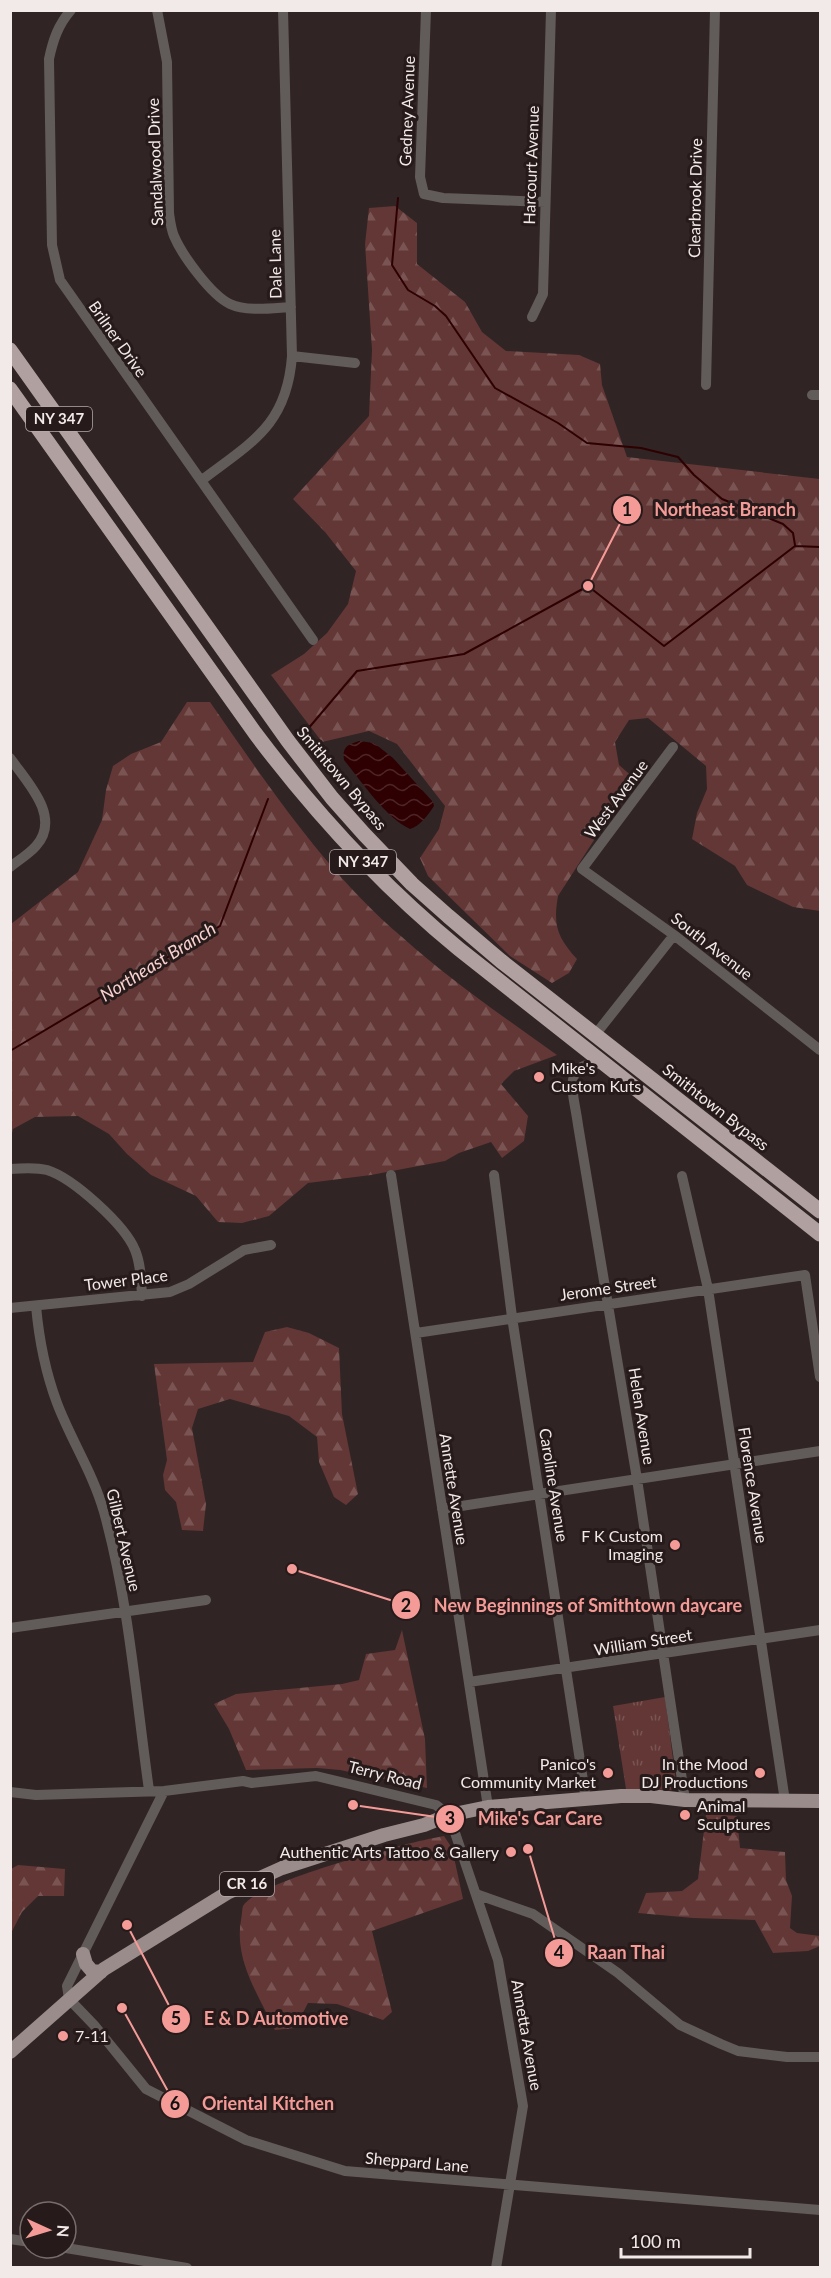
<svg xmlns="http://www.w3.org/2000/svg" width="831" height="2278" viewBox="0 0 831 2278" font-family="Lato,sans-serif">
<style>
.forest{fill:url(#forest-firs)}
.park{fill:url(#park-tufts)}
.water{fill:url(#water-waves)}
.lines{fill:none;stroke-linecap:round;stroke-linejoin:round}
.stream{stroke:#2e0002;stroke-width:2}
.minor{stroke:#615b5a;stroke-width:10}
.major{stroke:#9a8c8b;stroke-width:14}
.highway{stroke:#b0a09f;stroke-width:15}
.poi-dot{fill:#f59b97;stroke:#261b1a;stroke-width:2}
.labels{text-anchor:middle;stroke-width:6;stroke-linejoin:round;paint-order:stroke}
.shield{fill:#261b1a;stroke:#b5abab;stroke-width:1.5}
.shield-label{font-size:15px;font-weight:bold;fill:#f2e9e9}
.street-label{font-size:16px;fill:#f2e9e9;stroke:#261b1a}
.poi-label{font-size:16px;fill:#f2e9e9;stroke:#261b1a;text-anchor:end}
.water-label{font-size:18px;font-style:italic;fill:#f9d2cf;stroke:#261b1a}
.leader{fill:none;stroke:#f59b97;stroke-width:2}
.callout-dot{fill:#f59b97;stroke:#261b1a;stroke-width:2}
.mark-label{font-size:18px;text-anchor:middle;font-weight:bold;fill:#111}
.callout-label{font-size:18px;text-anchor:middle;font-weight:bold;fill:#f59b97;stroke:#261b1a;stroke-width:6;stroke-linejoin:round;paint-order:stroke}
</style>
<defs>
<pattern id="forest-firs" width="22" height="20" patternUnits="userSpaceOnUse" patternTransform="scale(1.5)"><rect width="22" height="20" fill="#623735"/><path d="M5 1l3.5 6h-7zM16 11l3.5 6h-7z" fill="#795452"/></pattern>
<pattern id="park-tufts" width="24" height="20" patternUnits="userSpaceOnUse" patternTransform="scale(1.5)"><rect width="24" height="20" fill="#623735"/><path d="M3 7l-1-3M5 7V3M7 7l1-3M15 17l-1-3M17 17v-4M19 17l1-3" fill="none" stroke="#795452"/></pattern>
<pattern id="water-waves" width="16" height="10" patternUnits="userSpaceOnUse" patternTransform="scale(1.5)"><rect width="16" height="10" fill="#2e0002"/><path d="M0 5q4-4 8 0t8 0" fill="none" stroke="#4d2527"/></pattern>
</defs>
<rect width="100%" height="100%" fill="#302424"/>
<path class="forest" d="M395,206L417,223V264L465,302L482,332L506,351L579,355L600,364L602,385L627,457L820,479V911L793,907L747,885L735,866L692,839L697,813L707,789L706,766L648,718L629,720L615,742L619,765L634,778L558,896C553,925 557,937 577,959L569,973L552,983L510,956L428,876L420,858L439,829L445,806L397,744L369,731L322,742L271,675L304,654L327,633L348,604L356,571L325,532L293,499L369,416L372,350L365,244L369,208Z
M187,702H210C267,784 325,871 402,937C451,981 504,1017 557,1055L514,1071L501,1084L528,1116L524,1141L502,1158L491,1142L459,1153L445,1161L371,1175L308,1183L269,1216L242,1223L218,1222L196,1196L151,1175L127,1154L109,1134L78,1116L35,1117L13,1129L11,1137V924L78,872L102,820L106,790L113,766L131,754L161,742Z
M287,1327L309,1333L339,1348L342,1414L358,1494L346,1505L334,1497L319,1462L317,1437L289,1416L230,1399L198,1409L192,1428L206,1504L203,1531L182,1530L176,1502L165,1490L163,1475L167,1460L154,1364L253,1362L265,1332Z
M402,1630L425,1739L427,1788L340,1770L317,1768L246,1770L229,1729L214,1704L236,1694L342,1684L359,1680L366,1654L395,1650Z
M706,1814L737,1816L740,1848L785,1852L786,1880L792,1896L790,1928L797,1933L820,1936V1946L808,1951L773,1953L755,1920L693,1918L638,1913L646,1893L682,1891L698,1879Z
M444,1836L452,1848L463,1899L372,1931L392,2012L383,2020L337,2004L308,2003L295,2028L275,2030C258,1994 234,1960 241,1920C242,1916 242,1909 243,1906C257,1881 412,1841 444,1836Z
M18,1865L65,1869L64,1896H38L22,1912L11,1933V1869Z"/>
<path class="park" d="M665,1697L677,1790L626,1789L613,1706Z"/>
<path class="water" d="M359,741L374,743L393,758L433,802L434,806C428,815 420,826 410,829C385,817 362,782 344,760C342,747 347,745 359,741Z"/>
<g class="lines">
<path class="stream" d="M398,198L392,265L408,290L435,306L446,316L495,388L558,423L587,443L641,448L678,457L694,475L722,499L783,524L793,533L795,545
M307,730L357,671L464,654L588,586L664,646L795,546L820,547
M10,1051L220,926L268,799"/>
<path class="minor" d="M71,10C58,25 53,40 49,59L52,245L60,280L313,640
M157,10L167,62L169,213C170,220 171,229 174,236C182,255 211,295 230,304C247,312 273,308 291,307
M426,10L420,177L424,194L443,198L545,202
M532,317L543,294L551,10
M292,356L355,363
M706,385L715,10
M812,395H820
M202,480C252,442 287,425 292,356L283,10
M673,747L582,869L674,935L820,1050
M10,758C27,782 62,817 36,846C29,854 19,860 10,867
M595,1035L674,935
M605,1064C559,1060 574,1093 578,1125L637,1479L685,1800
M10,1169C22,1168 36,1167 47,1170C73,1178 125,1225 135,1250C141,1264 141,1281 142,1296
M391,1175L488,1807
M494,1175L512,1317L586,1800
M682,1176L708,1289L785,1801
M36,1306C39,1339 45,1371 57,1403C71,1440 93,1473 104,1512C129,1602 136,1698 149,1790
M10,1308L170,1292L189,1284L244,1250L271,1245
M416,1333L805,1275L820,1377
M442,1509L820,1451
M10,1628L206,1600
M469,1682L820,1630
M164,1791L67,1986L69,1999L94,2025L146,2089L246,2140L345,2171L820,2210
M10,1792L36,1795L164,1791L243,1781L252,1783L316,1776L436,1805L449,1815L498,1960L523,2106L496,2268
M476,1894L533,1914L618,1973L680,2025L721,2044L738,2051L787,2057H820
M10,2239L30,2242
M66,2248L187,2268"/>
<path class="major" d="M83,1954L86,1964L92,1971L101,1972
M10,2052L104,1969L227,1893L282,1868L384,1835L424,1825L449,1815L488,1807L621,1796H651L685,1800L820,1801"/>
<path class="highway" d="M10,350L288,741L332,798L364,834L412,884L448,916L501,961L820,1211
M10,389L255,733C315,813 381,885 459,949L820,1234"/>
</g>
<g class="poi-dot">
<circle cx="539" cy="1077" r="6"/>
<circle cx="675" cy="1545" r="6"/>
<circle cx="608" cy="1773" r="6"/>
<circle cx="760" cy="1773" r="6"/>
<circle cx="685" cy="1815" r="6"/>
<circle cx="511" cy="1852" r="6"/>
<circle cx="63" cy="2036" r="6"/>
</g>
<g class="labels">
<g class="shield">
<rect x="26" y="407" width="66" height="24" rx="4.5"/>
<rect x="330" y="850" width="66" height="24" rx="4.5"/>
<rect x="220" y="1872" width="54" height="24" rx="4.5"/>
</g>
<g class="shield-label">
<text x="59" y="424">NY 347</text>
<text x="363" y="867">NY 347</text>
<text x="247" y="1889">CR 16</text>
</g>
<g class="street-label">
<text transform="translate(407 111) rotate(-88)" y="6">Gedney Avenue</text>
<text transform="translate(155 162) rotate(-92)" y="6">Sandalwood Drive</text>
<text transform="translate(531 165) rotate(-88)" y="6">Harcourt Avenue</text>
<text transform="translate(695 198) rotate(-89)" y="6">Clearbrook Drive</text>
<text transform="translate(275 264) rotate(-91)" y="6">Dale Lane</text>
<text transform="translate(118 339) rotate(55)" y="6">Brilner Drive</text>
<text transform="translate(342 778) rotate(50)" y="6">Smithtown Bypass</text>
<text transform="translate(616 799) rotate(-53)" y="6">West Avenue</text>
<text transform="translate(712 946) rotate(38)" y="6">South Avenue</text>
<text transform="translate(716 1107) rotate(38)" y="6">Smithtown Bypass</text>
<text transform="translate(126 1280) rotate(-7)" y="6">Tower Place</text>
<text transform="translate(608 1288) rotate(-8)" y="6">Jerome Street</text>
<text transform="translate(642 1416) rotate(81)" y="6">Helen Avenue</text>
<text transform="translate(554 1485) rotate(81)" y="6">Caroline Avenue</text>
<text transform="translate(753 1485) rotate(81)" y="6">Florence Avenue</text>
<text transform="translate(454 1489) rotate(81)" y="6">Annette Avenue</text>
<text transform="translate(124 1540) rotate(77)" y="6">Gilbert Avenue</text>
<text transform="translate(643 1642) rotate(-9)" y="6">William Street</text>
<text transform="translate(385 1775) rotate(14)" y="6">Terry Road</text>
<text transform="translate(527 2035) rotate(80)" y="6">Annetta Avenue</text>
<text transform="translate(417 2162) rotate(5)" y="6">Sheppard Lane</text>
</g>
<g class="poi-label">
<text x="551" y="1074" text-anchor="start">Mike's<tspan x="551" dy="18">Custom Kuts</tspan></text>
<text x="663" y="1542">F K Custom<tspan x="663" dy="18">Imaging</tspan></text>
<text x="596" y="1770">Panico's<tspan x="596" dy="18">Community Market</tspan></text>
<text x="748" y="1770">In the Mood<tspan x="748" dy="18">DJ Productions</tspan></text>
<text x="697" y="1812" text-anchor="start">Animal<tspan x="697" dy="18">Sculptures</tspan></text>
<text x="499" y="1858">Authentic Arts Tattoo &amp; Gallery</text>
<text x="75" y="2042" text-anchor="start">7-11</text>
</g>
<g class="water-label">
<text transform="translate(158 962) rotate(-32)" y="6">Northeast Branch</text>
</g>
</g>
<path class="leader" d="M588 586L627 510M292 1569L406 1605M353 1805L450 1819M528 1849L559 1953M127 1925L176 2019M122 2008L175 2104"/>
<g class="callout-dot">
<circle cx="588" cy="586" r="6"/>
<circle cx="292" cy="1569" r="6"/>
<circle cx="353" cy="1805" r="6"/>
<circle cx="528" cy="1849" r="6"/>
<circle cx="127" cy="1925" r="6"/>
<circle cx="122" cy="2008" r="6"/>
<circle cx="627" cy="510" r="15"/>
<circle cx="406" cy="1605" r="15"/>
<circle cx="450" cy="1819" r="15"/>
<circle cx="559" cy="1953" r="15"/>
<circle cx="176" cy="2019" r="15"/>
<circle cx="175" cy="2104" r="15"/>
</g>
<g class="mark-label">
<text x="627" y="516">1</text>
<text x="406" y="1612">2</text>
<text x="450" y="1825">3</text>
<text x="559" y="1959">4</text>
<text x="176" y="2025">5</text>
<text x="175" y="2110">6</text>
</g>
<g class="callout-label">
<text x="725" y="516">Northeast Branch</text>
<text x="588" y="1612">New Beginnings of Smithtown daycare</text>
<text x="540" y="1825">Mike's Car Care</text>
<text x="626" y="1959">Raan Thai</text>
<text x="276" y="2025">E &amp; D Automotive</text>
<text x="268" y="2110">Oriental Kitchen</text>
</g>
<rect width="831" height="2278" fill="none" stroke="#f2e9e9" stroke-width="24"/>
<g transform="translate(48 2230) rotate(94)"><circle r="28" fill="#261b1a" stroke="#786d6d" stroke-width="1.5"/>
<path d="M0-4.5L10 22L0 15L-10 22Z" fill="#f59b97"/>
<text y="-9" font-size="16" font-weight="bold" text-anchor="middle" fill="#f2e9e9">N</text>
</g>
<path d="M621 2248v9h129v-9" fill="none" stroke="#f2e9e9" stroke-width="3"/>
<text x="630" y="2248" font-size="18" fill="#f2e9e9" stroke="#261b1a" stroke-width="4.5" paint-order="stroke">100 m</text>
</svg>
